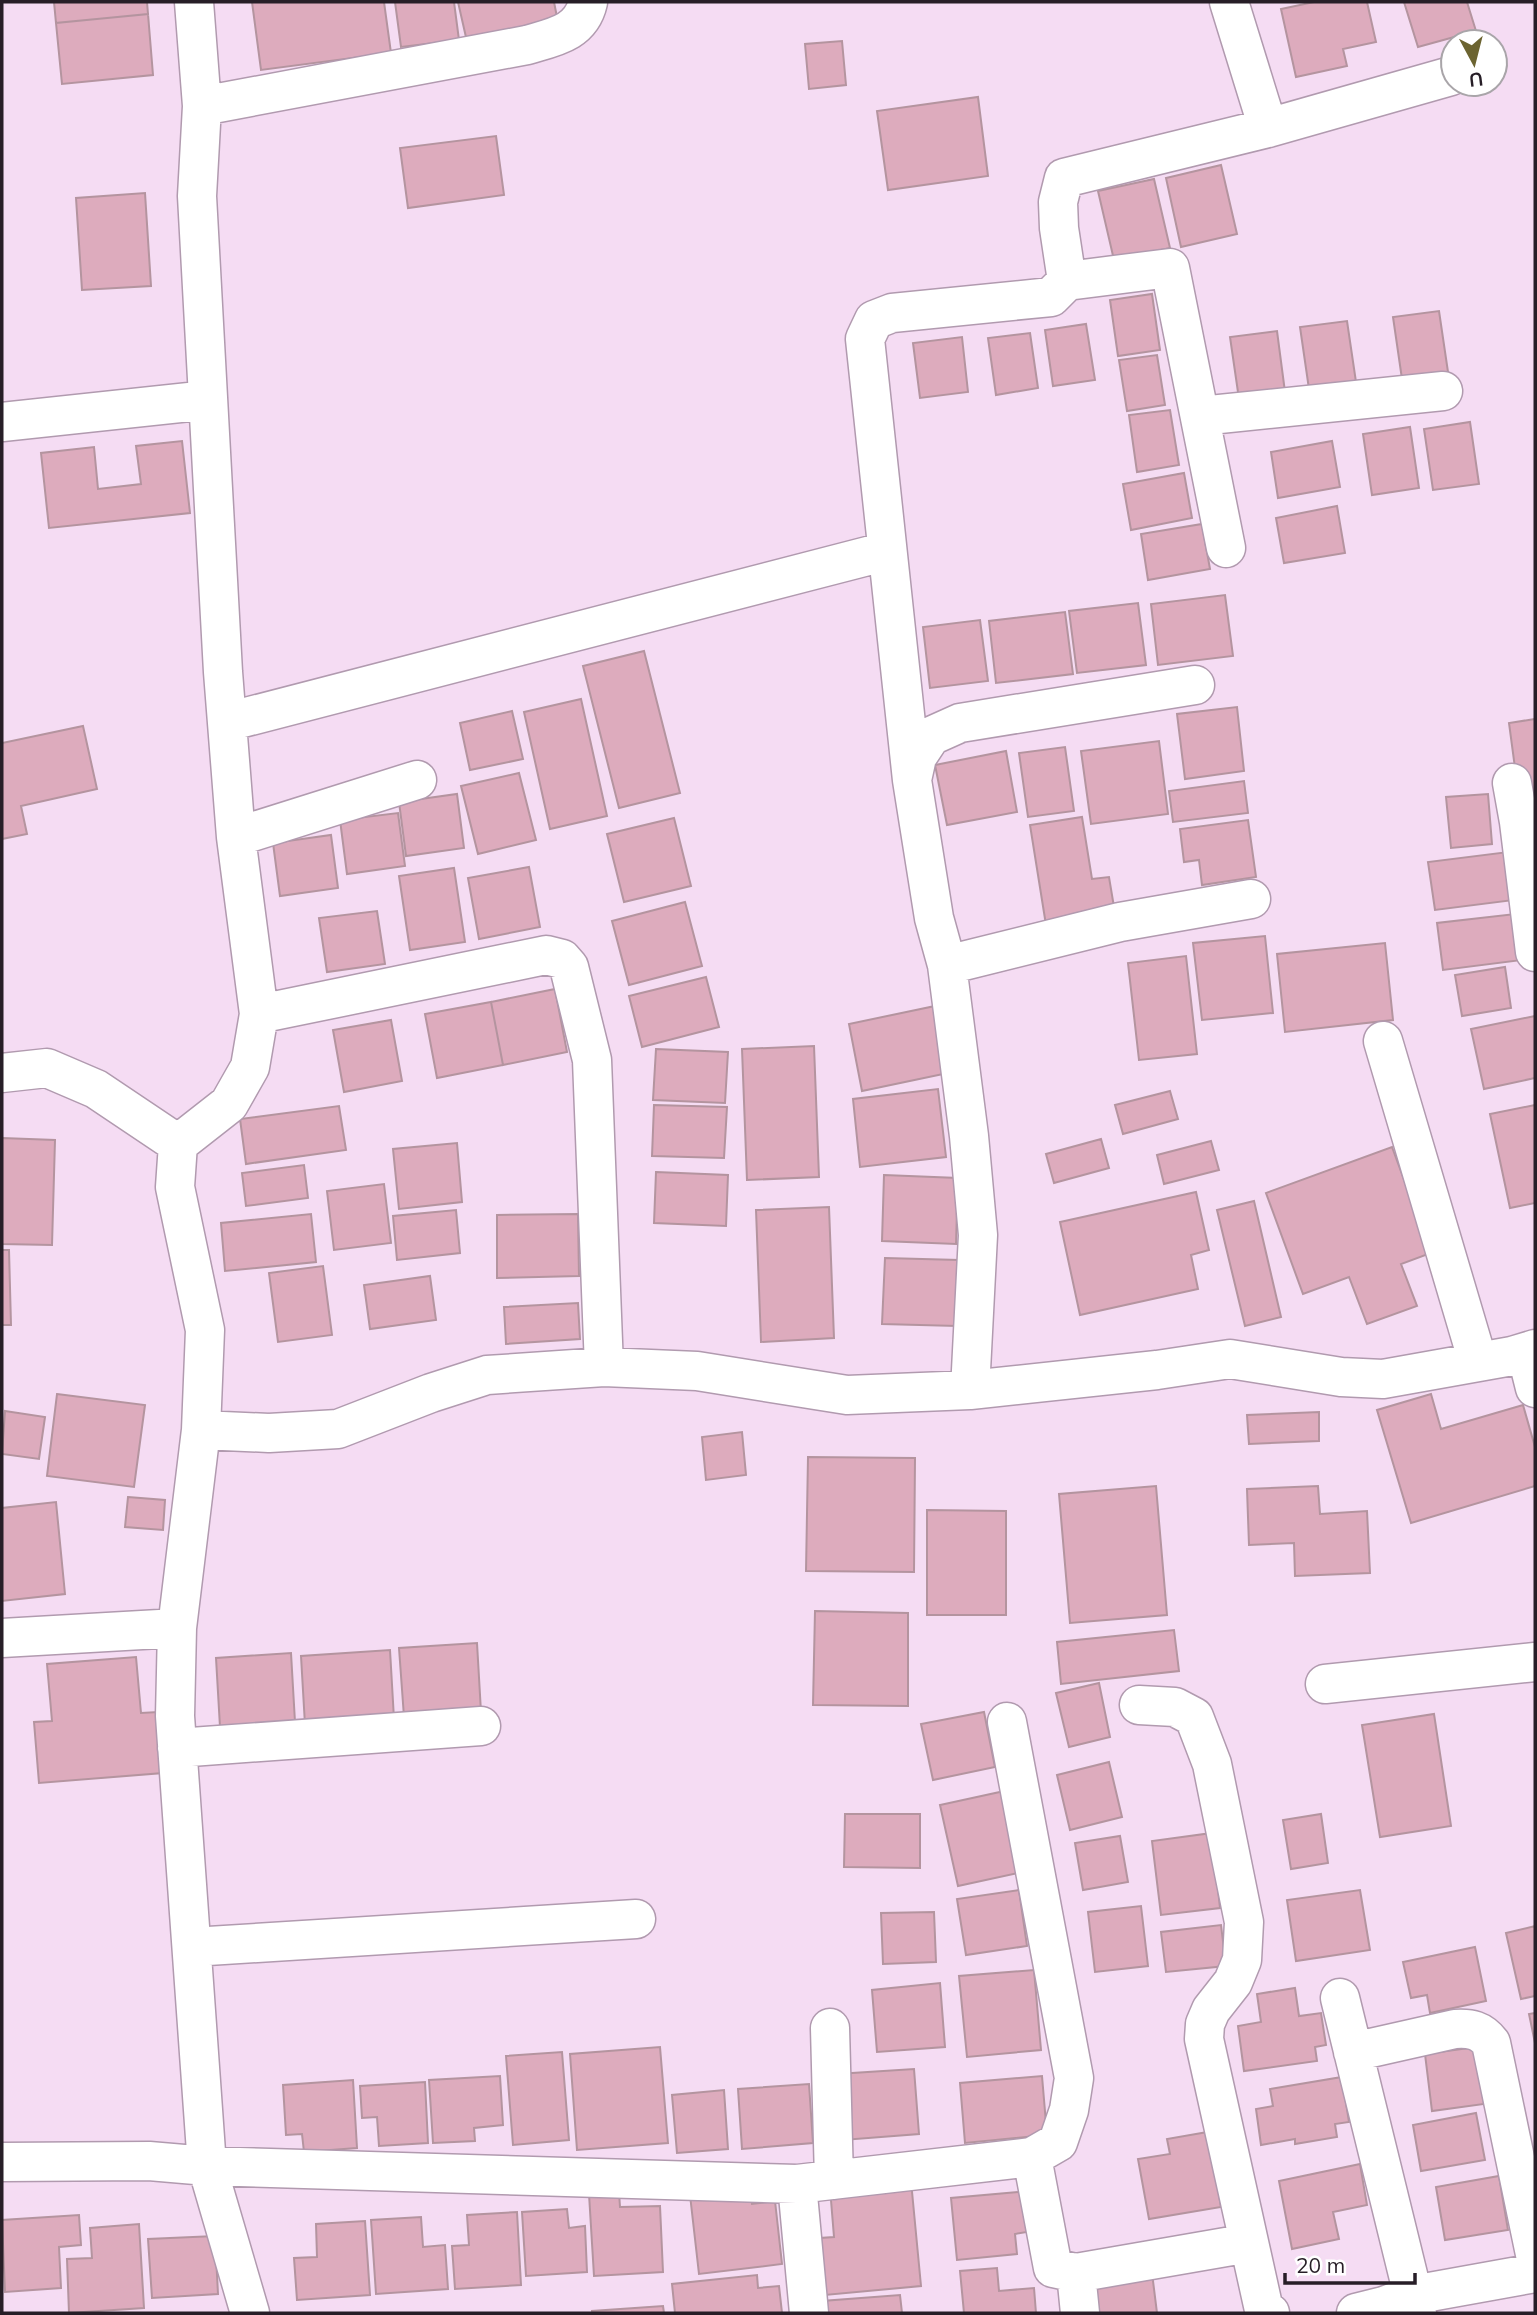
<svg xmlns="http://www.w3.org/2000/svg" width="1537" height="2315" viewBox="0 0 1537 2315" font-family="Mulish,sans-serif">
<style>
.building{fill:#ddabbd;stroke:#b4949f;stroke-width:2}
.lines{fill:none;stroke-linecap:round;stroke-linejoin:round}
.minor-casing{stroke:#b19aaf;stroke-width:41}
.minor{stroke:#fff;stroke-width:38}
</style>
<rect width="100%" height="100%" fill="#f5dcf3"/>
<path class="building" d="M54,2H147L148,14L56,23Z
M252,2H384L391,53L261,70Z
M395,2H454L459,40L401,47Z
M458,2H554L559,27L468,46Z
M1314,2H1367L1376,42L1343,49L1347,66L1296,77L1281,9Z
M1404,2H1467L1476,31L1418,47Z
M148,14L153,75L62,84L56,23Z
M842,41L846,85L809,89L805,44Z
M978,97L988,176L888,190L877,111Z
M496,136L504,195L408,208L400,148Z
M1221,165L1237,234L1181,247L1166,178Z
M1154,179L1170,248L1114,260L1098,191Z
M145,193L151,286L82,290L76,198Z
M1152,294L1160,350L1118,356L1110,300Z
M1439,311L1448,372L1402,379L1393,317Z
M1347,321L1356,382L1309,389L1300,327Z
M1086,324L1095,380L1053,386L1045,330Z
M1277,331L1285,392L1239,399L1230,337Z
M1030,333L1038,388L996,395L988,338Z
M962,337L968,392L920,398L913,343Z
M1157,355L1165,405L1127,411L1119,360Z
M1170,410L1179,465L1137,472L1129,415Z
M1470,422L1479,484L1433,490L1424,429Z
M1410,427L1419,488L1372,495L1363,434Z
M182,441L190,513L49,528L41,453L94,447L98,489L141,484L136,446Z
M1332,441L1340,487L1278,498L1271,452Z
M1184,473L1192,518L1131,530L1123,484Z
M1337,506L1345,553L1284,563L1276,518Z
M1202,524L1210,569L1148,580L1141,534Z
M1225,595L1233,656L1158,665L1151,604Z
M1138,603L1146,665L1077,673L1069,611Z
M1065,612L1073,674L996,683L989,621Z
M980,620L988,681L930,688L923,627Z
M644,651L680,793L619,808L583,666Z
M581,699L607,816L550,829L524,712Z
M1237,707L1244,771L1185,779L1177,714Z
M512,711L523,759L470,770L460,723Z
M1535,719V796L1519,798L1509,723Z
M83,726L97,789L21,806L27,834L2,839V743Z
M1159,741L1168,814L1091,824L1081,751Z
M1065,747L1074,811L1028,817L1019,753Z
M1006,751L1017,812L947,825L935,765Z
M519,773L536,840L478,854L461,786Z
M1244,781L1248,813L1173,822L1169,791Z
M457,794L464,848L406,856L399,802Z
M1488,794L1492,844L1451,848L1446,797Z
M398,813L405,866L347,874L340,820Z
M1082,817L1092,879L1109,877L1115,913L1046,925L1030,825Z
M674,818L691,886L624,902L607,834Z
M1248,820L1256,877L1202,885L1199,860L1184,862L1180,829Z
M331,835L338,888L280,896L273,843Z
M1508,852L1514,900L1435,910L1428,862Z
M529,867L540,927L479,939L468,878Z
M454,868L465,942L410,950L399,876Z
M685,902L702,966L629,985L612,921Z
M377,911L385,964L327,972L319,918Z
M1515,914L1522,960L1443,970L1437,923Z
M1265,936L1273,1013L1202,1020L1193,943Z
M1385,943L1393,1020L1285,1032L1277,954Z
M1186,956L1197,1054L1139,1060L1128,963Z
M1505,967L1511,1008L1462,1016L1455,975Z
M706,977L719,1027L642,1047L629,996Z
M555,989L567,1052L503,1065L491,1002Z
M491,1002L503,1065L437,1078L425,1014Z
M935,1006L948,1073L862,1091L849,1024Z
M1535,1016V1078L1484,1089L1471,1029Z
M391,1020L402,1081L344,1092L333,1030Z
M814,1046L819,1177L747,1180L742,1049Z
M656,1049L728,1052L725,1103L653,1100Z
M938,1089L946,1157L860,1167L853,1099Z
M1170,1091L1178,1119L1123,1134L1115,1105Z
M654,1105L727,1107L724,1158L652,1156Z
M1535,1105V1203L1510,1208L1490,1114Z
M339,1106L346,1150L246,1164L240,1119Z
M2,1138L55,1140L52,1245L2,1244Z
M1101,1139L1109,1168L1054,1183L1046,1154Z
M1211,1141L1219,1170L1164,1184L1157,1155Z
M457,1143L462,1202L399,1209L393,1149Z
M1392,1147L1431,1253L1401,1264L1417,1306L1367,1324L1349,1277L1303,1294L1266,1193Z
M304,1165L308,1198L246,1206L242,1173Z
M656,1172L728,1175L726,1226L654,1223Z
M884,1175L958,1178L956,1244L882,1241Z
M384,1184L391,1243L334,1250L327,1191Z
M1196,1192L1209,1250L1191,1255L1198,1289L1080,1315L1060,1222Z
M1254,1201L1281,1317L1245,1326L1217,1210Z
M829,1207L834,1338L761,1342L756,1210Z
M456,1210L460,1253L397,1260L393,1216Z
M311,1214L316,1262L225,1271L221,1223Z
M578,1214L579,1276L497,1278V1215Z
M2,1250H9L11,1325H2Z
M885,1258L959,1260L957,1326L882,1324Z
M323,1266L332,1335L278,1342L269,1273Z
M430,1276L436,1320L370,1329L364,1285Z
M578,1303L580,1339L506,1344L504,1307Z
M57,1394L145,1405L134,1487L47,1476Z
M1431,1394L1441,1429L1523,1405L1535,1447V1486L1411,1523L1377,1410Z
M5,1411L45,1417L39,1459L2,1454Z
M1319,1412V1441L1249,1444L1247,1415Z
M742,1432L746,1475L706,1480L702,1437Z
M808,1457L915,1458L914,1572L806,1571Z
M1156,1486L1167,1615L1070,1623L1059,1494Z
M1318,1486L1320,1514L1367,1511L1370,1573L1295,1576L1294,1543L1249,1545L1247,1489Z
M128,1497L165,1500L163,1530L125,1527Z
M56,1502L65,1594L2,1601V1508Z
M927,1510L1006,1511V1615H927Z
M815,1611L908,1613V1706L813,1705Z
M1174,1630L1179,1671L1061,1684L1057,1642Z
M477,1643L481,1712L404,1717L399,1648Z
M390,1650L394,1719L305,1725L301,1656Z
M291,1653L295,1722L220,1727L216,1658Z
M136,1657L141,1713L158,1712L163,1773L39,1783L34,1722L52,1721L47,1664Z
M1099,1683L1110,1737L1069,1747L1056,1693Z
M984,1712L995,1767L933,1780L921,1724Z
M1434,1714L1451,1826L1380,1837L1362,1725Z
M1109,1762L1122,1817L1070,1830L1057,1775Z
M1009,1790L1027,1871L958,1886L940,1805Z
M845,1814H920V1868L844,1867Z
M1321,1814L1328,1863L1291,1869L1283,1820Z
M1212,1833L1220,1908L1161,1915L1152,1841Z
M1120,1836L1128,1882L1083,1890L1075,1843Z
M1019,1890L1027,1946L966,1955L957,1899Z
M1360,1890L1370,1950L1296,1961L1287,1900Z
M1141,1906L1148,1966L1095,1972L1088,1912Z
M934,1912L936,1962L883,1964L881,1913Z
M1221,1925L1226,1966L1166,1972L1161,1932Z
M1535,1926V1996L1521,1999L1506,1933Z
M1475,1947L1486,2001L1430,2013L1427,1995L1411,1998L1403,1962Z
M1034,1970L1041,2050L967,2057L959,1976Z
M940,1983L945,2047L877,2052L872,1990Z
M1295,1988L1299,2016L1321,2013L1326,2045L1315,2047L1317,2061L1244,2071L1238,2026L1261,2022L1257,1994Z
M1535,2013V2043L1529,2014Z
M660,2047L668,2143L577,2150L570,2054Z
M1476,2047L1484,2104L1432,2111L1425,2054Z
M562,2052L569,2140L513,2145L506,2056Z
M914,2069L919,2134L843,2140L837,2074Z
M500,2076L503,2125L474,2128L475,2141L433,2143L429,2080Z
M1042,2076L1047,2135L965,2143L960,2083Z
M1342,2077L1349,2122L1335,2124L1337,2137L1295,2144V2139L1261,2145L1256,2109L1273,2106L1270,2089Z
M353,2080L357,2148L304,2152L302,2134L286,2135L283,2085Z
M425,2082L428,2143L379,2146L377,2117L362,2118L360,2086Z
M809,2084L813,2143L742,2149L738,2089Z
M724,2090L728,2149L677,2153L672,2095Z
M1476,2113L1485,2160L1421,2171L1413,2125Z
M1219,2130L1217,2182L1221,2207L1149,2219L1138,2159L1170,2154L1167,2139Z
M1360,2164L1367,2205L1333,2212L1339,2239L1292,2249L1279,2181Z
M1499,2176L1508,2230L1445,2240L1436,2187Z
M911,2181L921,2286L825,2295L820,2238L834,2237L830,2188Z
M750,2189L752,2204L775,2201L782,2264L699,2274L690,2195Z
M1030,2191L1033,2231L1015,2234L1017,2254L957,2260L951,2198Z
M619,2192L620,2207L660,2206L663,2272L594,2276L589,2194Z
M567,2209L569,2228L585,2226L587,2272L526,2276L522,2212Z
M517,2212L521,2285L455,2289L452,2246L469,2245L467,2215Z
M79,2215L81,2245L59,2247L61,2288L5,2292L2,2220Z
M421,2217L423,2247L445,2245L448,2289L376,2294L371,2220Z
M365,2221L370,2295L297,2300L294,2258L317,2257L316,2224Z
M139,2224L144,2308L69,2313L67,2259L92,2258L90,2228Z
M215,2236L218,2294L152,2298L148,2239Z
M1151,2265L1157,2313H1080L1076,2273Z
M997,2268L999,2291L1034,2288L1036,2313H964L960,2271Z
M757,2275L758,2288L779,2286L782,2313H675L672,2284Z
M900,2295L902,2313H823L822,2301Z
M663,2306L664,2313H592V2311Z"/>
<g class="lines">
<defs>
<path id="minor" d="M194,2L202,106L197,196L223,672L236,837L259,1014L250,1067L229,1104L178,1144L175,1187L205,1330L201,1430L177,1628L175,1716L207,2166L250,2313
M1229,2L1268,128
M202,106L527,45C554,37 581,33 588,2
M1067,281L1059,228L1058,202L1064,178L1268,128L1451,76
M1200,416L1443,391
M2,422L208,400
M227,722L887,551
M912,780L865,339L874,320L892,313L1051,297L1067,281L1170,268L1226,548
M1512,783L1519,822L1535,952
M236,837L417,780
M947,965L1120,922L1251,899
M259,1014L546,955L562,959L569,967L592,1060L604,1367
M1383,1041L1478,1362
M2,1073L47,1068L96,1089L178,1144
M1526,1352L1535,1388
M970,1390L978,1235L969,1136L947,965L934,918L912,780L917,757L931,736L960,723L1195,685
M201,1430L269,1433L338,1429L431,1393L487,1375L604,1367L697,1371L847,1395L970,1390L1157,1370L1230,1359L1341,1377L1383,1379L1512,1356L1535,1349
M2,1638L177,1628
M1325,1684L1535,1662
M1139,1705L1175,1707L1194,1717L1212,1764L1244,1922L1242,1960L1233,1982L1211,2010L1205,2024L1204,2039L1264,2310L1270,2313
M177,1748L481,1726
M192,1947L636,1919
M1340,1998L1413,2295L1535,2273
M830,2028L834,2180
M1353,2052L1455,2029C1471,2028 1481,2030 1491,2043L1535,2254
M1032,2157L1053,2268L1076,2273L1249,2243
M2,2162L149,2161L207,2166L797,2184L1032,2157L1058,2142L1069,2110L1074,2078L1007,1722
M797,2184L809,2313
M1076,2273L1080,2313
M1356,2313L1384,2306L1413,2295L1417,2313"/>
</defs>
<use href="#minor" class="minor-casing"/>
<use href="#minor" class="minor"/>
</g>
<rect width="1537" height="2315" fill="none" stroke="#271e27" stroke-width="7"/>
<g transform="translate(1474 63) rotate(173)"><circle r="33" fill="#ffffff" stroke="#a9a5a9" stroke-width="2"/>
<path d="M0-5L12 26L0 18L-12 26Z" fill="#6c6431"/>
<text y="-10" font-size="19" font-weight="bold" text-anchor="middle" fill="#271e27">U</text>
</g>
<path d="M1285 2273v10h130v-10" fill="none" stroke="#271e27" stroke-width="3.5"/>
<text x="1296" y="2273" font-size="21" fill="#271e27" stroke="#ffffff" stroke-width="5" paint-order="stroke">20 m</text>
</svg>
